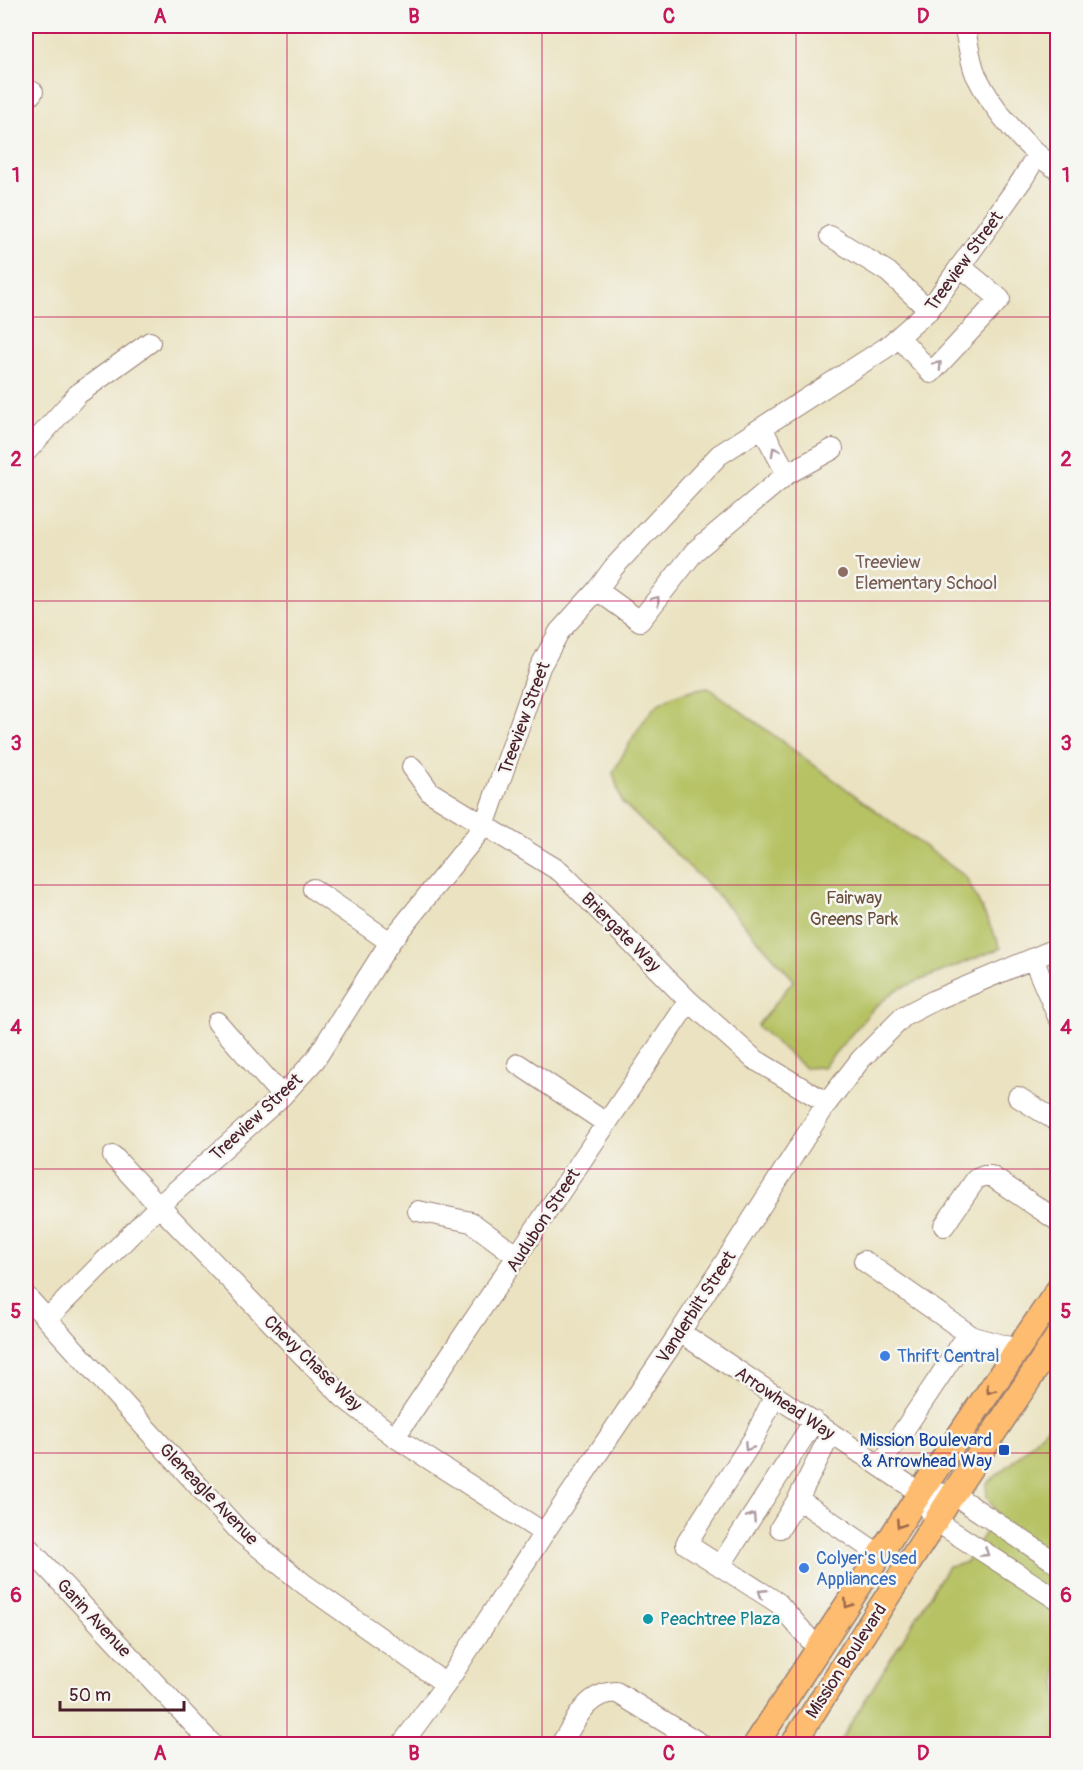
<svg xmlns="http://www.w3.org/2000/svg" width="1083" height="1770" viewBox="0 0 1083 1770" font-family="Pangolin,sans-serif">
<style>
.green{fill:#b6c264;stroke:#807048;stroke-width:1.5}
.lines{fill:none;stroke-linecap:round;stroke-linejoin:round}
.minor-casing{stroke:#9a8076;stroke-width:22}
.major-casing{stroke:#9a8076;stroke-width:27}
.minor{stroke:#fff;stroke-width:20}
.major{stroke:#fdbc6f;stroke-width:24}
.oneway{stroke:#ae9aa0}
.oneway2{stroke:#9b664a}
.grid{fill:none;stroke:#c2185b;stroke-width:1.5;stroke-opacity:0.55}
.education-dot{fill:#8d6e63;stroke:#f6f6f2;stroke-width:2}
.shop-dot{fill:#3f7fe0;stroke:#f6f6f2;stroke-width:2}
.transit-dot{fill:#1a4fb4;stroke:#f6f6f2;stroke-width:2}
.culture-dot{fill:#0f9aa8;stroke:#f6f6f2;stroke-width:2}
.labels{text-anchor:middle;stroke-width:5;stroke-linejoin:round;paint-order:stroke}
.street-label{font-size:18px;fill:#4a1f2b;stroke:#f6f6f2}
.education-label{font-size:18px;fill:#785e54;stroke:#f6f6f2;text-anchor:start}
.park-label{font-size:18px;fill:#6a503c;stroke:#f6f6f2}
.shop-label{font-size:18px;fill:#366cbe;stroke:#f6f6f2;text-anchor:start}
.transit-label{font-size:18px;fill:#164399;stroke:#f6f6f2;text-anchor:end}
.culture-label{font-size:18px;fill:#0d838f;stroke:#f6f6f2;text-anchor:start}
.neatline{fill:none;stroke:#c2185b;stroke-width:2}
.grid-label{font-size:20px;text-anchor:middle;font-weight:bold;fill:#c2185b}
</style>
<rect width="100%" height="100%" fill="#f6f6f2"/>
<filter id="ink" filterUnits="userSpaceOnUse"><feTurbulence type="fractalNoise" baseFrequency=".0167" numOctaves="2"/><feDisplacementMap in="SourceGraphic" scale="12" xChannelSelector="R" yChannelSelector="G"/><feConvolveMatrix kernelMatrix="1 2 1 2 8 2 1 2 1" color-interpolation-filters="sRGB"/></filter>
<filter id="wash" filterUnits="userSpaceOnUse"><feTurbulence type="fractalNoise" baseFrequency=".008" numOctaves="4" result="noise"/><feDisplacementMap in="SourceGraphic" scale="24" xChannelSelector="R" yChannelSelector="G"/><feGaussianBlur stdDeviation="1.35" result="paint"/><feColorMatrix in="noise" values="0 0 0 0 0 0 0 0 0 0 0 0 0 0 0 0 0 1.4 0 .05"/><feComposite in="paint" operator="in"/></filter>
<g filter="url(#wash)">
<rect width="100%" height="100%" fill="#eae2c0"/>
<path class="green" d="M708,687L966,877L1001,948L896,990L873,1009L823,1067L805,1068L757,1026L794,980L712,889L622,802L613,773C622,756 643,718 656,706C671,694 690,690 708,687Z
M1057,1418V1744H838L948,1566L965,1563L997,1514L987,1497L986,1484L1013,1462Z"/>
</g>
<g filter="url(#ink)">
<g class="lines">
<defs>
<path id="minor" d="M964,26C968,41 970,61 976,75C993,110 1026,149 1058,170
M26,100L33,92
M830,236L888,272L929,310
M899,337L931,373L1000,299L960,266
M762,428L787,474
M26,452L78,394L150,342
M597,590L640,621L695,551L787,474L833,449
M412,767L430,792L561,872L689,1001L754,1059L827,1103
M313,889L390,942
M1033,959L1058,1017
M217,1022L282,1096
M518,1064L606,1123
M1018,1097L1058,1122
M113,1156L159,1206L344,1398L395,1437L544,1533
M418,1211L471,1222L518,1257
M944,1226L976,1179L984,1176H991L1058,1221
M864,1261L973,1337L1017,1349
M26,1296L240,1532L304,1584L446,1684
M47,1319L159,1206L282,1096L315,1060L390,942L484,826L540,667L559,632L597,590L614,567L719,455L887,347L929,310L1022,180L1037,155
M680,1332L920,1493L936,1521L1058,1600
M775,1395L754,1438L686,1544L778,1603L818,1649
M395,1437L689,1001
M880,1466L968,1334
M920,1493L953,1494L1058,1564
M798,1499L880,1555
M780,1528L798,1499L831,1433
M26,1545L212,1744
M720,1566L814,1421
M402,1744L446,1684L544,1533L680,1332L827,1103L861,1059L904,1016L935,1000L1058,948
M561,1744C576,1721 585,1693 616,1692L701,1744"/>
<path id="major" d="M756,1744L920,1493L1058,1290
M793,1744L953,1494L1058,1336"/>
</defs>
<use href="#minor" class="minor-casing"/>
<use href="#major" class="major-casing"/>
<use href="#minor" class="minor"/>
<use href="#major" class="major"/>
</g>
<defs><path id="oneway-chevron" d="M-2-3.5L2.5 0L-2 3.5" fill="none" stroke-width="1.6" stroke-linecap="round" stroke-linejoin="round" transform="scale(1.5)"/></defs>
<g class="oneway">
<use href="#oneway-chevron" transform="translate(938 365) rotate(-47)"/>
<use href="#oneway-chevron" transform="translate(775 451) rotate(-119)"/>
<use href="#oneway-chevron" transform="translate(656 600) rotate(-52)"/>
<use href="#oneway-chevron" transform="translate(748 1447) rotate(123)"/>
<use href="#oneway-chevron" transform="translate(752 1517) rotate(-57)"/>
<use href="#oneway-chevron" transform="translate(985 1553) rotate(33)"/>
<use href="#oneway-chevron" transform="translate(762 1593) rotate(-147)"/>
</g>
<g class="oneway2">
<use href="#oneway-chevron" transform="translate(990 1390) rotate(124)"/>
<use href="#oneway-chevron" transform="translate(900 1524) rotate(123)"/>
<use href="#oneway-chevron" transform="translate(848 1604) rotate(123)"/>
</g>
</g>
<path class="grid" d="M287,26V1744M542,26V1744M796,26V1744M26,317H1058M26,601H1058M26,885H1058M26,1169H1058M26,1453H1058"/>
<circle class="education-dot" cx="843" cy="572" r="6"/>
<g class="shop-dot">
<circle cx="885" cy="1356" r="6"/>
<circle cx="804" cy="1568" r="6"/>
</g>
<rect class="transit-dot" x="998" y="1444" width="12" height="12" rx="3"/>
<circle class="culture-dot" cx="648" cy="1619" r="6"/>
<g class="labels">
<g class="street-label">
<text transform="translate(964 261) rotate(-54)" y="6">Treeview Street</text>
<text transform="translate(524 718) rotate(-70)" y="6">Treeview Street</text>
<text transform="translate(621 932) rotate(45)" y="6">Briergate Way</text>
<text transform="translate(256 1117) rotate(-43)" y="6">Treeview Street</text>
<text transform="translate(543 1220) rotate(-57)" y="6">Audubon Street</text>
<text transform="translate(696 1307) rotate(-57)" y="6">Vanderbilt Street</text>
<text transform="translate(313 1363) rotate(44)" y="6">Chevy Chase Way</text>
<text transform="translate(785 1403) rotate(34)" y="6">Arrowhead Way</text>
<text transform="translate(209 1494) rotate(46)" y="6">Gleneagle Avenue</text>
<text transform="translate(94 1618) rotate(47)" y="6">Garin Avenue</text>
<text transform="translate(846 1661) rotate(-57)" y="6">Mission Boulevard</text>
</g>
<g class="education-label">
<text x="855" y="568">Treeview<tspan x="855" dy="21">Elementary School</tspan></text>
</g>
<g class="park-label">
<text x="854" y="904">Fairway<tspan x="854" dy="21">Greens Park</tspan></text>
</g>
<g class="shop-label">
<text x="897" y="1362">Thrift Central</text>
<text x="816" y="1564">Colyer's Used<tspan x="816" dy="21">Appliances</tspan></text>
</g>
<g class="transit-label">
<text x="992" y="1446">Mission Boulevard<tspan x="992" dy="21">&amp; Arrowhead Way</tspan></text>
</g>
<g class="culture-label">
<text x="660" y="1625">Peachtree Plaza</text>
</g>
</g>
<rect width="1083" height="1770" fill="none" stroke="#f6f6f2" stroke-width="66"/>
<path d="M60 1701v9h124v-9" fill="none" stroke="#4a1f2b" stroke-width="3"/>
<text x="69" y="1701" font-size="18" fill="#4a1f2b" stroke="#f6f6f2" stroke-width="4.5" paint-order="stroke">50 m</text>
<rect x="33" y="33" width="1017" height="1704" class="neatline"/>
<g class="grid-label">
<text x="160" y="23">A</text>
<text x="414" y="23">B</text>
<text x="669" y="23">C</text>
<text x="923" y="23">D</text>
<text x="16" y="182">1</text>
<text x="1066" y="182">1</text>
<text x="16" y="466">2</text>
<text x="1066" y="466">2</text>
<text x="16" y="750">3</text>
<text x="1066" y="750">3</text>
<text x="16" y="1034">4</text>
<text x="1066" y="1034">4</text>
<text x="16" y="1318">5</text>
<text x="1066" y="1318">5</text>
<text x="16" y="1602">6</text>
<text x="1066" y="1602">6</text>
<text x="160" y="1760">A</text>
<text x="414" y="1760">B</text>
<text x="669" y="1760">C</text>
<text x="923" y="1760">D</text>
</g>
</svg>
